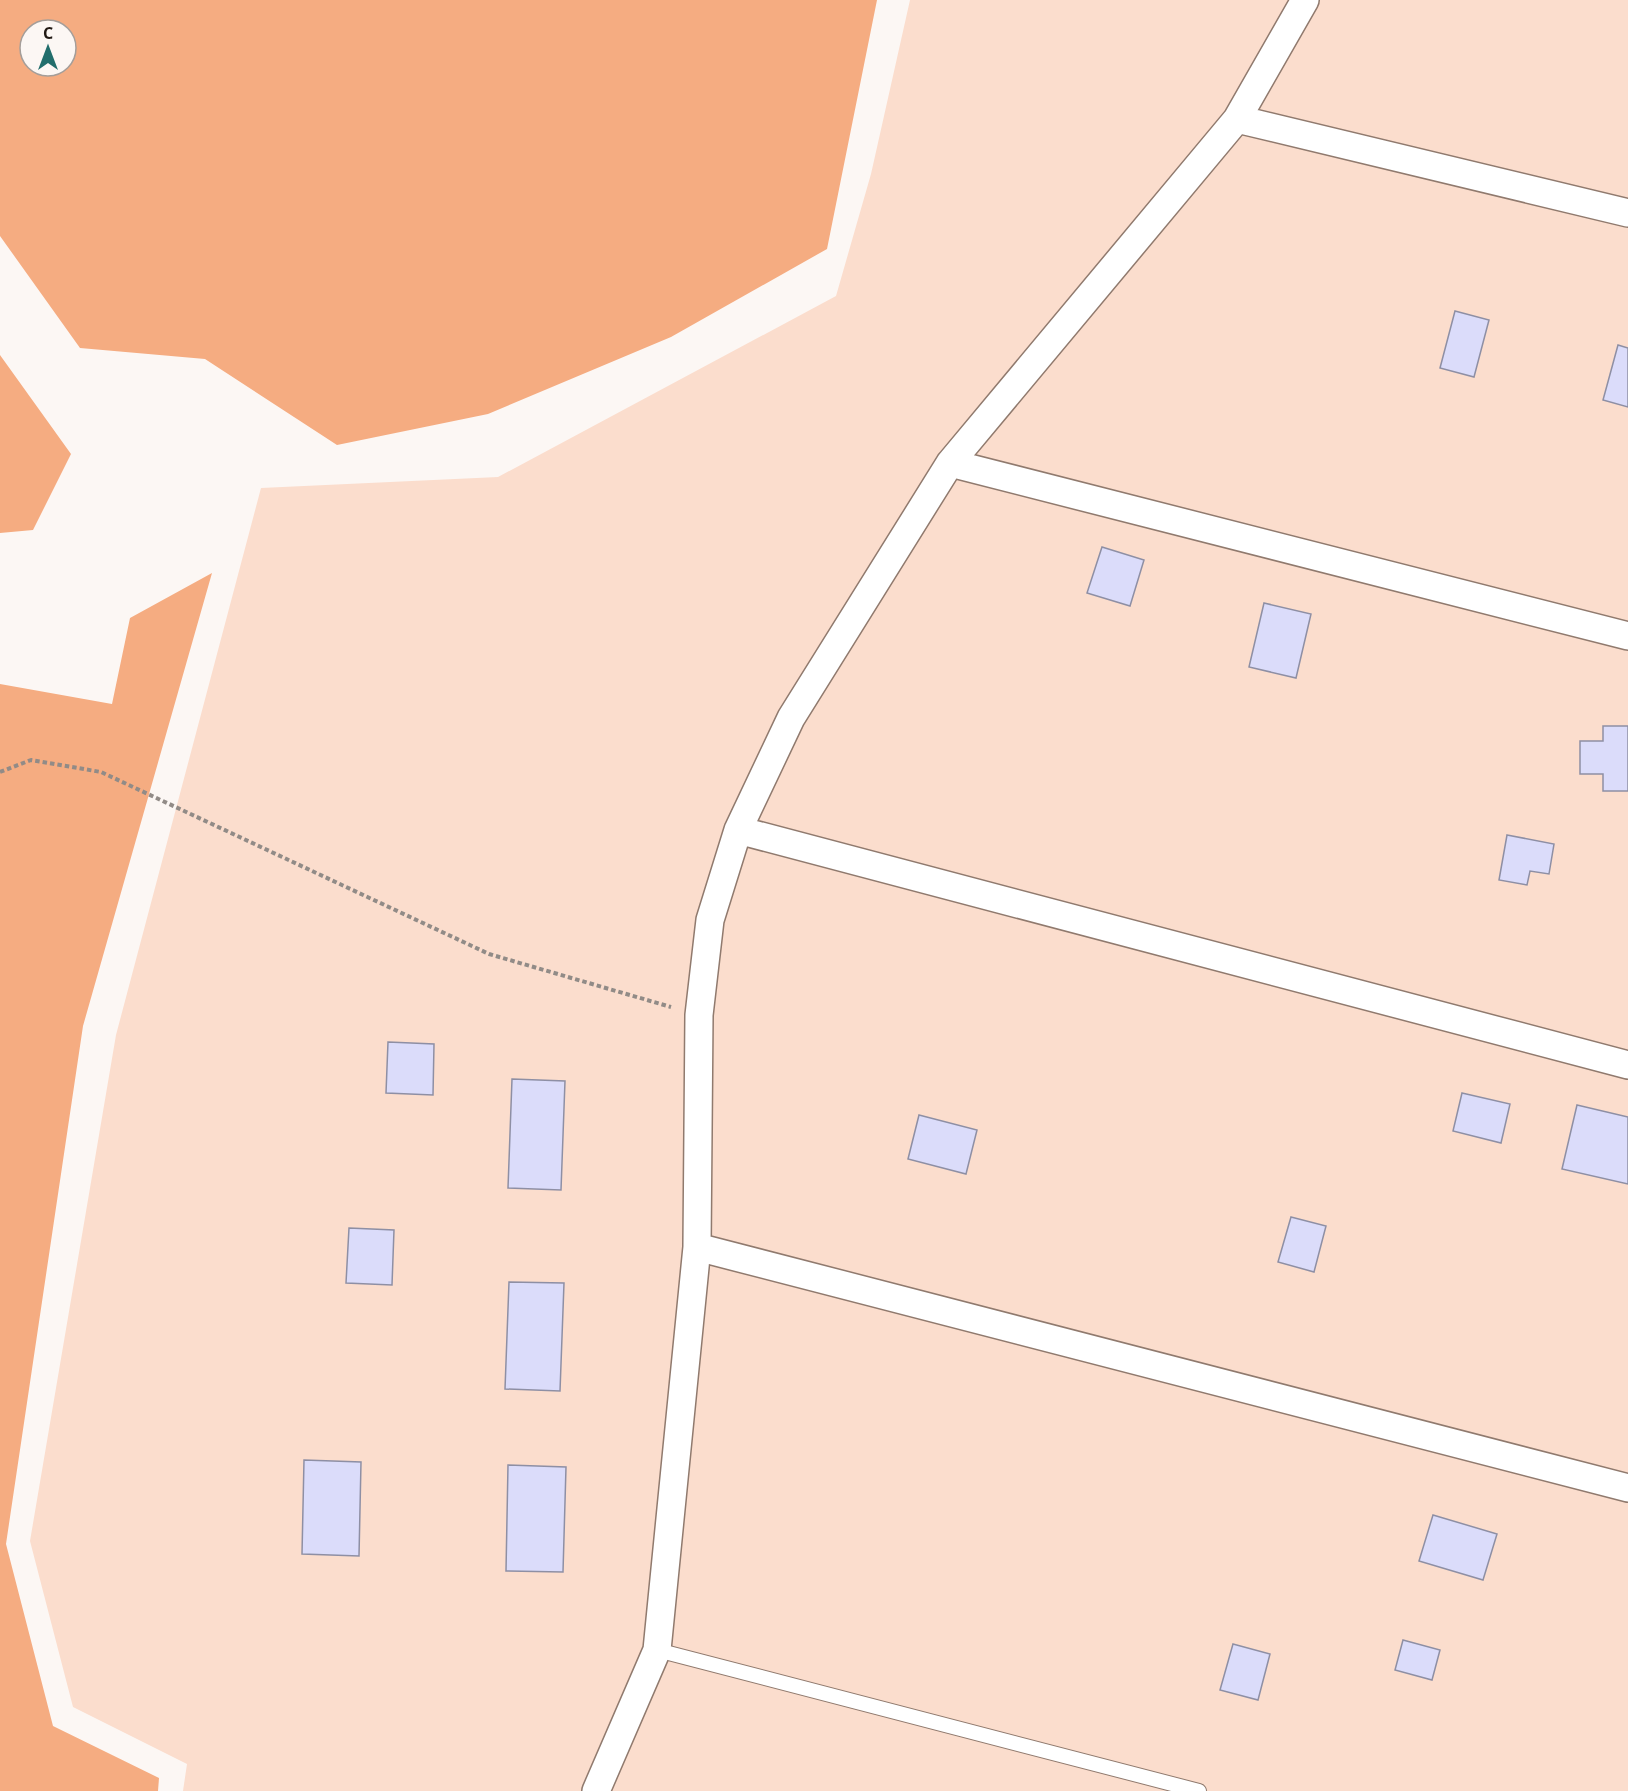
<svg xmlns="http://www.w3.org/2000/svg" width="1628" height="1791" viewBox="0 0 1628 1791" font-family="'Open Sans',sans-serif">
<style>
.green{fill:#fbddcd}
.forest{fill:#f5ac81;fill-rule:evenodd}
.building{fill:#dbdcfa;stroke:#8e8fa4;stroke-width:1.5}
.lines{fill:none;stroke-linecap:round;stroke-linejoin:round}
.lane-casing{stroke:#907a6e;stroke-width:16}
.street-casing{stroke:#907a6e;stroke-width:30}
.path{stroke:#918b87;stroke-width:4;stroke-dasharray:4.5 3;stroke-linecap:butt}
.lane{stroke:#fff;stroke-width:14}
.street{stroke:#fff;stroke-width:27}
</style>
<rect width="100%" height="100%" fill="#fcf7f4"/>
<path class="green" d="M910,0H1628V1791H183L187,1764L73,1707L30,1541L116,1035L261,488L498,477L836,296L871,174Z"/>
<path class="forest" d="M0,0H877L827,249L671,337L488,414L337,445L205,359L80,348L0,236ZM30,30H66V66H30Z
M0,355L71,454L33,530L0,533Z
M212,573L83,1026L6,1544L53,1726L159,1778L158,1791H0V684L112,704L130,618Z"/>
<path class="building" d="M1455,311L1489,320L1474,377L1440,368Z
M1618,345L1628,348V407L1603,400Z
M1102,547L1144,560L1130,606L1087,593Z
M1264,603L1311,614L1296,678L1249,667Z
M1603,726H1628V791H1603V774H1580V741H1603Z
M1507,835L1554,844L1549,874L1530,871L1527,885L1499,880Z
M388,1042L434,1044L433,1095L386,1093Z
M512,1079L565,1081L561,1190L508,1188Z
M1462,1093L1510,1104L1501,1143L1453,1131Z
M1577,1105L1628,1117V1184L1562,1169Z
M919,1115L977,1130L966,1174L908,1159Z
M1291,1217L1326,1226L1314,1272L1278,1262Z
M349,1228L394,1230L392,1285L346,1283Z
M509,1282L564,1283L560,1391L505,1389Z
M304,1460L361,1462L359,1556L302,1554Z
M508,1465L566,1467L563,1572L506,1571Z
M1433,1515L1497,1534L1483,1580L1419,1561Z
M1403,1640L1440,1650L1432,1680L1395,1670Z
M1233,1644L1270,1654L1258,1700L1220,1690Z"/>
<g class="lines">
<defs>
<path id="lane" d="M657,1650L1199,1791"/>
<path id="street" d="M1237,119L1628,213
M950,463L1628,636
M738,830L1628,1065
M697,1247L1628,1488
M596,1791L657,1650L697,1247L699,1015L710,920L738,830L791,718L950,463L1237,119L1305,0"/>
</defs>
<use href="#lane" class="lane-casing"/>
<use href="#street" class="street-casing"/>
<path class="path" d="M0,772L31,760L101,772L489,954L671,1007"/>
<use href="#lane" class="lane"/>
<use href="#street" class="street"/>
</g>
<g transform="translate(48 48)"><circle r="28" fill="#fcf7f4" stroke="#a49e9a" stroke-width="1.5"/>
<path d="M0-4.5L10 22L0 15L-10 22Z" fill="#226e6c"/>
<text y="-9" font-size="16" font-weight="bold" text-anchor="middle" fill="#211914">С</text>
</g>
</svg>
